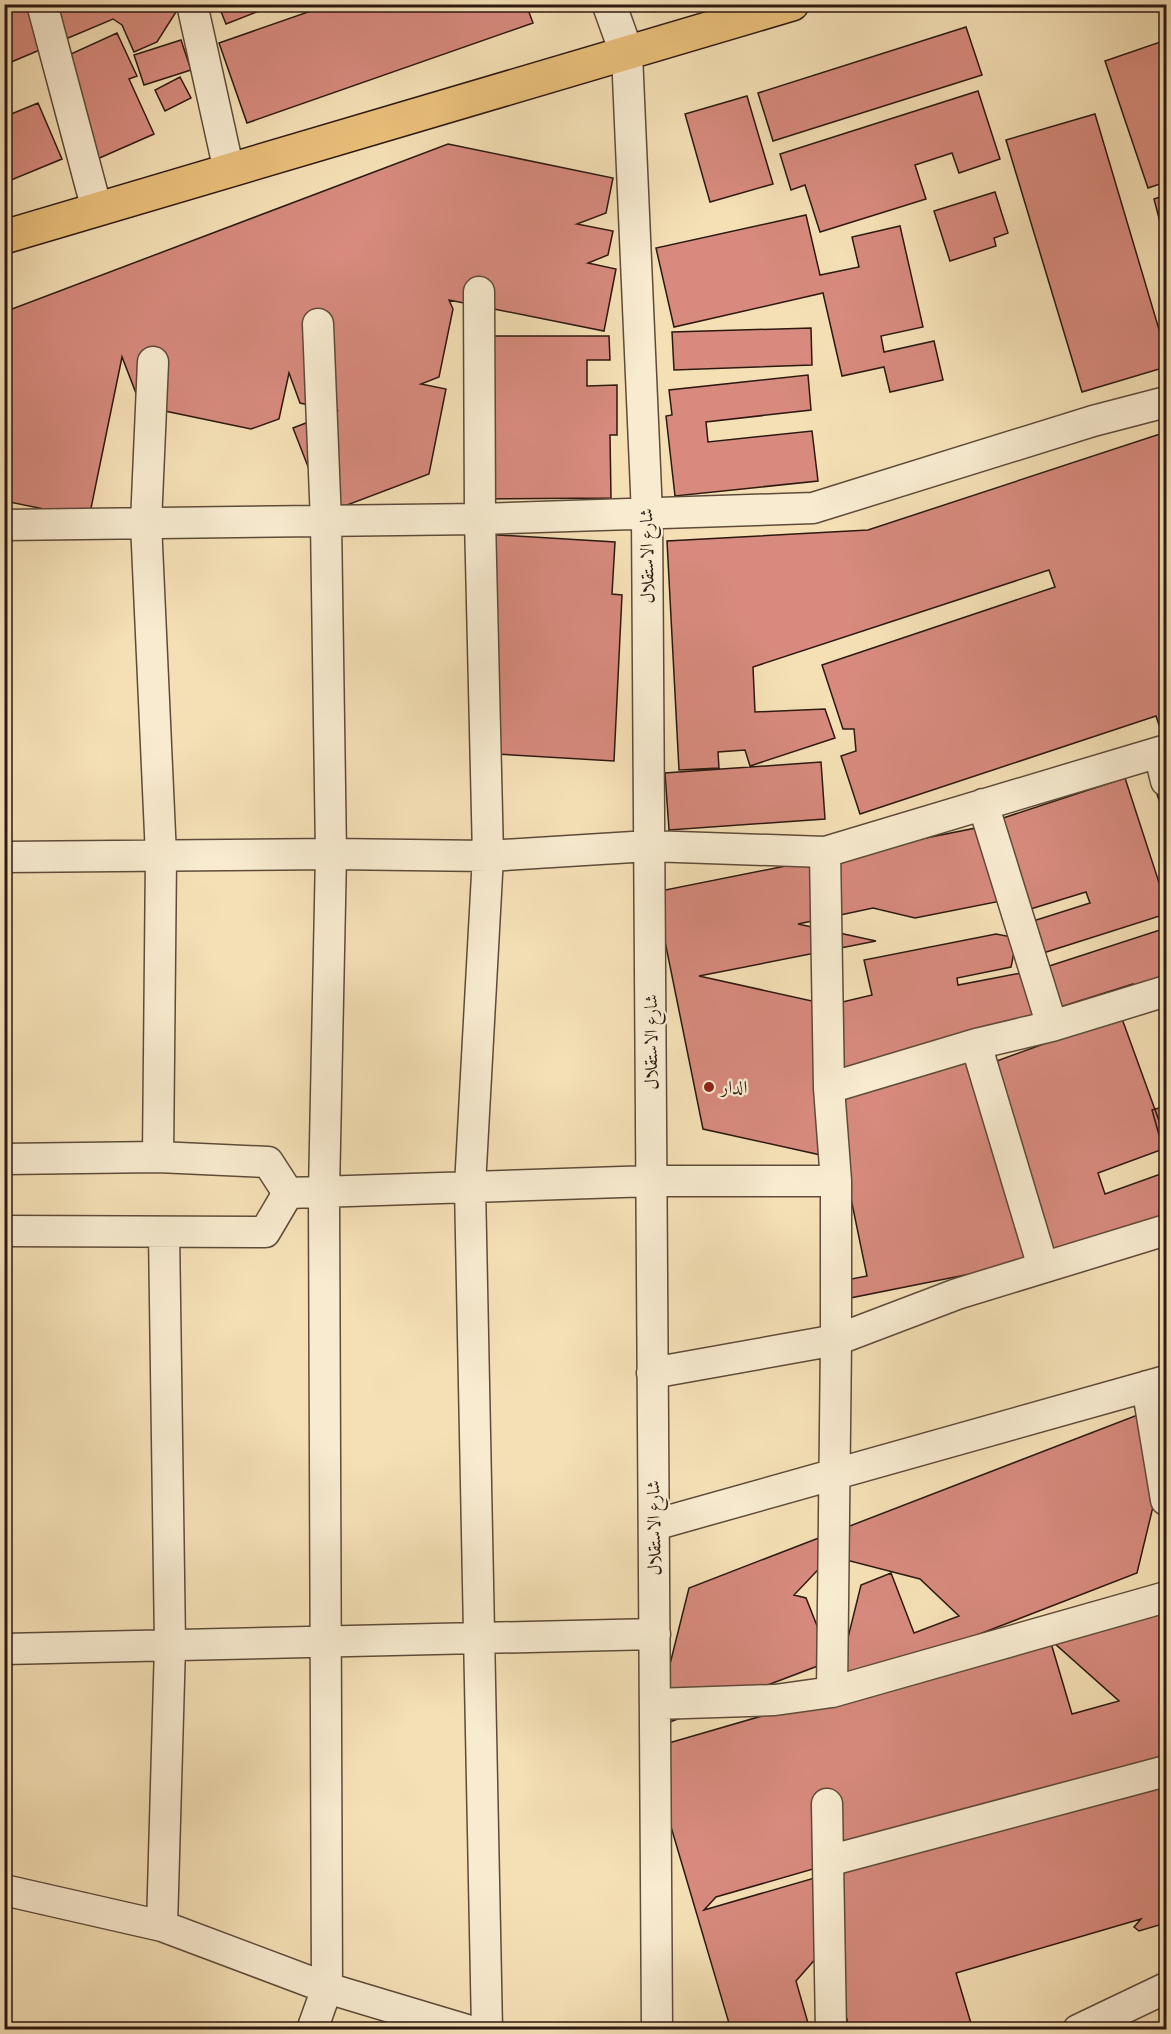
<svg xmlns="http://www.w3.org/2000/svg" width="1171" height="2034" viewBox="0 0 1171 2034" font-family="'IM FELL Great Primer',Amiri,serif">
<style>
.building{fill:#d78a7d;stroke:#2c1911;stroke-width:1.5}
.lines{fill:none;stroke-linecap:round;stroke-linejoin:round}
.minor-casing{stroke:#5e4b3a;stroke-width:33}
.tertiary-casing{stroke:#5e4b3a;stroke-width:36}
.primary-casing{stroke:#2c1911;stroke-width:36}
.minor{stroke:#f8ebd0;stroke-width:30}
.tertiary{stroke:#f8ebd0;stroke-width:33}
.primary{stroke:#eac07b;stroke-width:33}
.poi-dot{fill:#8f2418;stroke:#f8ebd0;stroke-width:2}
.labels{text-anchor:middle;stroke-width:4.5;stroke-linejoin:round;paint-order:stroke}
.street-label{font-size:18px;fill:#2c1911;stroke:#f8ebd0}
.poi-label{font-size:18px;fill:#2c1911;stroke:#f8ebd0;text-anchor:start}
</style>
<rect width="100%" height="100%" fill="#f5e0b6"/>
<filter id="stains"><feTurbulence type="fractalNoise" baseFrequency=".00333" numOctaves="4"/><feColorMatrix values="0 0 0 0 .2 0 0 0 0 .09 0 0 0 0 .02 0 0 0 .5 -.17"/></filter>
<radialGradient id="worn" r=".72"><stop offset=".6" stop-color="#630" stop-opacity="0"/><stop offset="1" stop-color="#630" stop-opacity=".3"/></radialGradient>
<path class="building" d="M4,4H181L157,42L134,52L122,25L113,19L4,65Z
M218,4H277L226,24Z
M331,4H526L533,23L247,123L219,43Z
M966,27L982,75L773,141L758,93Z
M117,33L137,76L129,79L154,134L95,160L51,63Z
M181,40L191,70L144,85L134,55Z
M1166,40V182L1148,188L1105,61Z
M180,77L191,98L165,111L155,90Z
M978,91L1000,159L959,173L952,153L915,165L926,199L820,232L805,185L791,190L780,154Z
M747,96L773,184L710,202L685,114Z
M38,103L62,159L4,183V117Z
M1095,114L1166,353V367L1082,392L1006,140Z
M448,144L613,178L606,213L577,224L613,231L608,255L588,263L616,269L604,331L449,300L453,309L439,377L421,384L446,389L429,474L326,513L293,428L337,411L300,403L289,373L279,419L251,429L141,406L122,357L89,518L4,501V312Z
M995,192L1008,233L994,238L996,246L950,261L934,211Z
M1166,195V245L1154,199Z
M806,215L820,275L859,267L852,237L900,226L923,327L881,336L884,352L934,341L943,380L890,392L884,367L842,376L823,293L674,327L656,248Z
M811,328L812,365L674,370L672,332Z
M473,336H609L610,360H587V386L617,385V435H610L611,498L474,499Z
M808,375L811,410L706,422L708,442L812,431L818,481L675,496L666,416L672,415L669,390Z
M1166,432V723L1159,725L1156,716L860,814L841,756L856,751L854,729H843L822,665L1055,587L1049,570L753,667L755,712L825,709L835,738L750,766L745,750L718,752L719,768L679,770L667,541L868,530Z
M483,534L615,542L612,594L622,595L614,761L496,754Z
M821,762L825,819L669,830L665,773Z
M1166,775V820L1152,780Z
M1125,778L1166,904V914L1040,954L1030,922L1090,903L1086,892L1024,911L994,821Z
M986,826L1001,901L915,918L873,908L798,924L876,941L699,976L830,1005L872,995L864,960L996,934L1017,938L1011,967L957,978L958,985L1037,970L1052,1040L980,1055L1030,1262L840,1300L836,1282L867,1276L843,1160L703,1129L655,892Z
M1166,928V982L1136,992L1133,984L1057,1008L1043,968Z
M1121,1016L1166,1140V1148L1098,1173L1105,1194L1166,1172V1237L1060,1276L983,1066Z
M1166,1106V1156H1165L1152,1110Z
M1166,1404V1507L1158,1486L1137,1573L835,1690L861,1585L891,1573L914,1633L959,1616L920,1579L831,1556L794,1595L806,1598L831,1661L654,1728L689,1588Z
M1166,1609V1767L716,1897L704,1910L1166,1776V1923L1139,1931L1134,1927L1141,1919L956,1973L973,2030H850L826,1947L796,1981L810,2030H731L648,1749L1048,1633L1072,1714L1119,1701L1053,1642Z"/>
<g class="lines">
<defs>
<path id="minor" d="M42,4L97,210
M192,4L229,171
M627,54L647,514L657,2030
M479,292L480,519L488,856L470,1186L487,2030
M153,362L146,523L161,856L158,1157
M4,525L480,519L813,508L1093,421L1166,402
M1159,752L1166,781
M983,804L1052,1026
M825,852L829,1088
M4,857L331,854L488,856L649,846L825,852L1166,750
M976,1044L1043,1267
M4,1159L158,1157L268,1162L288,1193
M836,1181L829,1088L976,1044L1052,1026L1166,991
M288,1193L652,1181H836V1340L832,1692
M4,1231L265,1232L288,1193
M652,1373L836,1340L957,1294L1166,1230
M1147,1386L1166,1500
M654,1525L1166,1381
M4,1649L655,1634
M655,1704L775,1700L832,1692L1166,1597
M827,1804L831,2030
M828,1861L1166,1771
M4,1890L162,1926L327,1988L467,2030
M162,1926L170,1645L164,1232
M312,2030L327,1988L324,1192L331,854L326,522L318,324
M1078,2030L1166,1988"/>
<path id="tertiary" d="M609,4L627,54"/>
<path id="primary" d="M4,237L792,4"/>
</defs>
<use href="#minor" class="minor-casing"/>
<use href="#tertiary" class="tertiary-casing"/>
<use href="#primary" class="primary-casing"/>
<use href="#minor" class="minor"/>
<use href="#tertiary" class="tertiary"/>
<use href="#primary" class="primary"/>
</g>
<circle class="poi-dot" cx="709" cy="1087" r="6"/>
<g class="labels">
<g class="street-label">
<text transform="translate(647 556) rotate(-91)" y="6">شارع الاستقلال</text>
<text transform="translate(651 1042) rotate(-90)" y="6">شارع الاستقلال</text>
<text transform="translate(654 1528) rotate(-91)" y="6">شارع الاستقلال</text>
</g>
<g class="poi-label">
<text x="721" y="1093">الدار</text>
</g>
</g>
<rect width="1171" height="2034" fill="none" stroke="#f5e0b6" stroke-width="24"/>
<rect x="6" y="6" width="1159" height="2022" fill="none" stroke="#2c1911" stroke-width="3"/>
<rect x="12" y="12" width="1147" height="2010" fill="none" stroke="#2c1911" stroke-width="1.5"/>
<rect width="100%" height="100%" filter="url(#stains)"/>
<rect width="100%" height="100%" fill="url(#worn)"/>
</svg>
